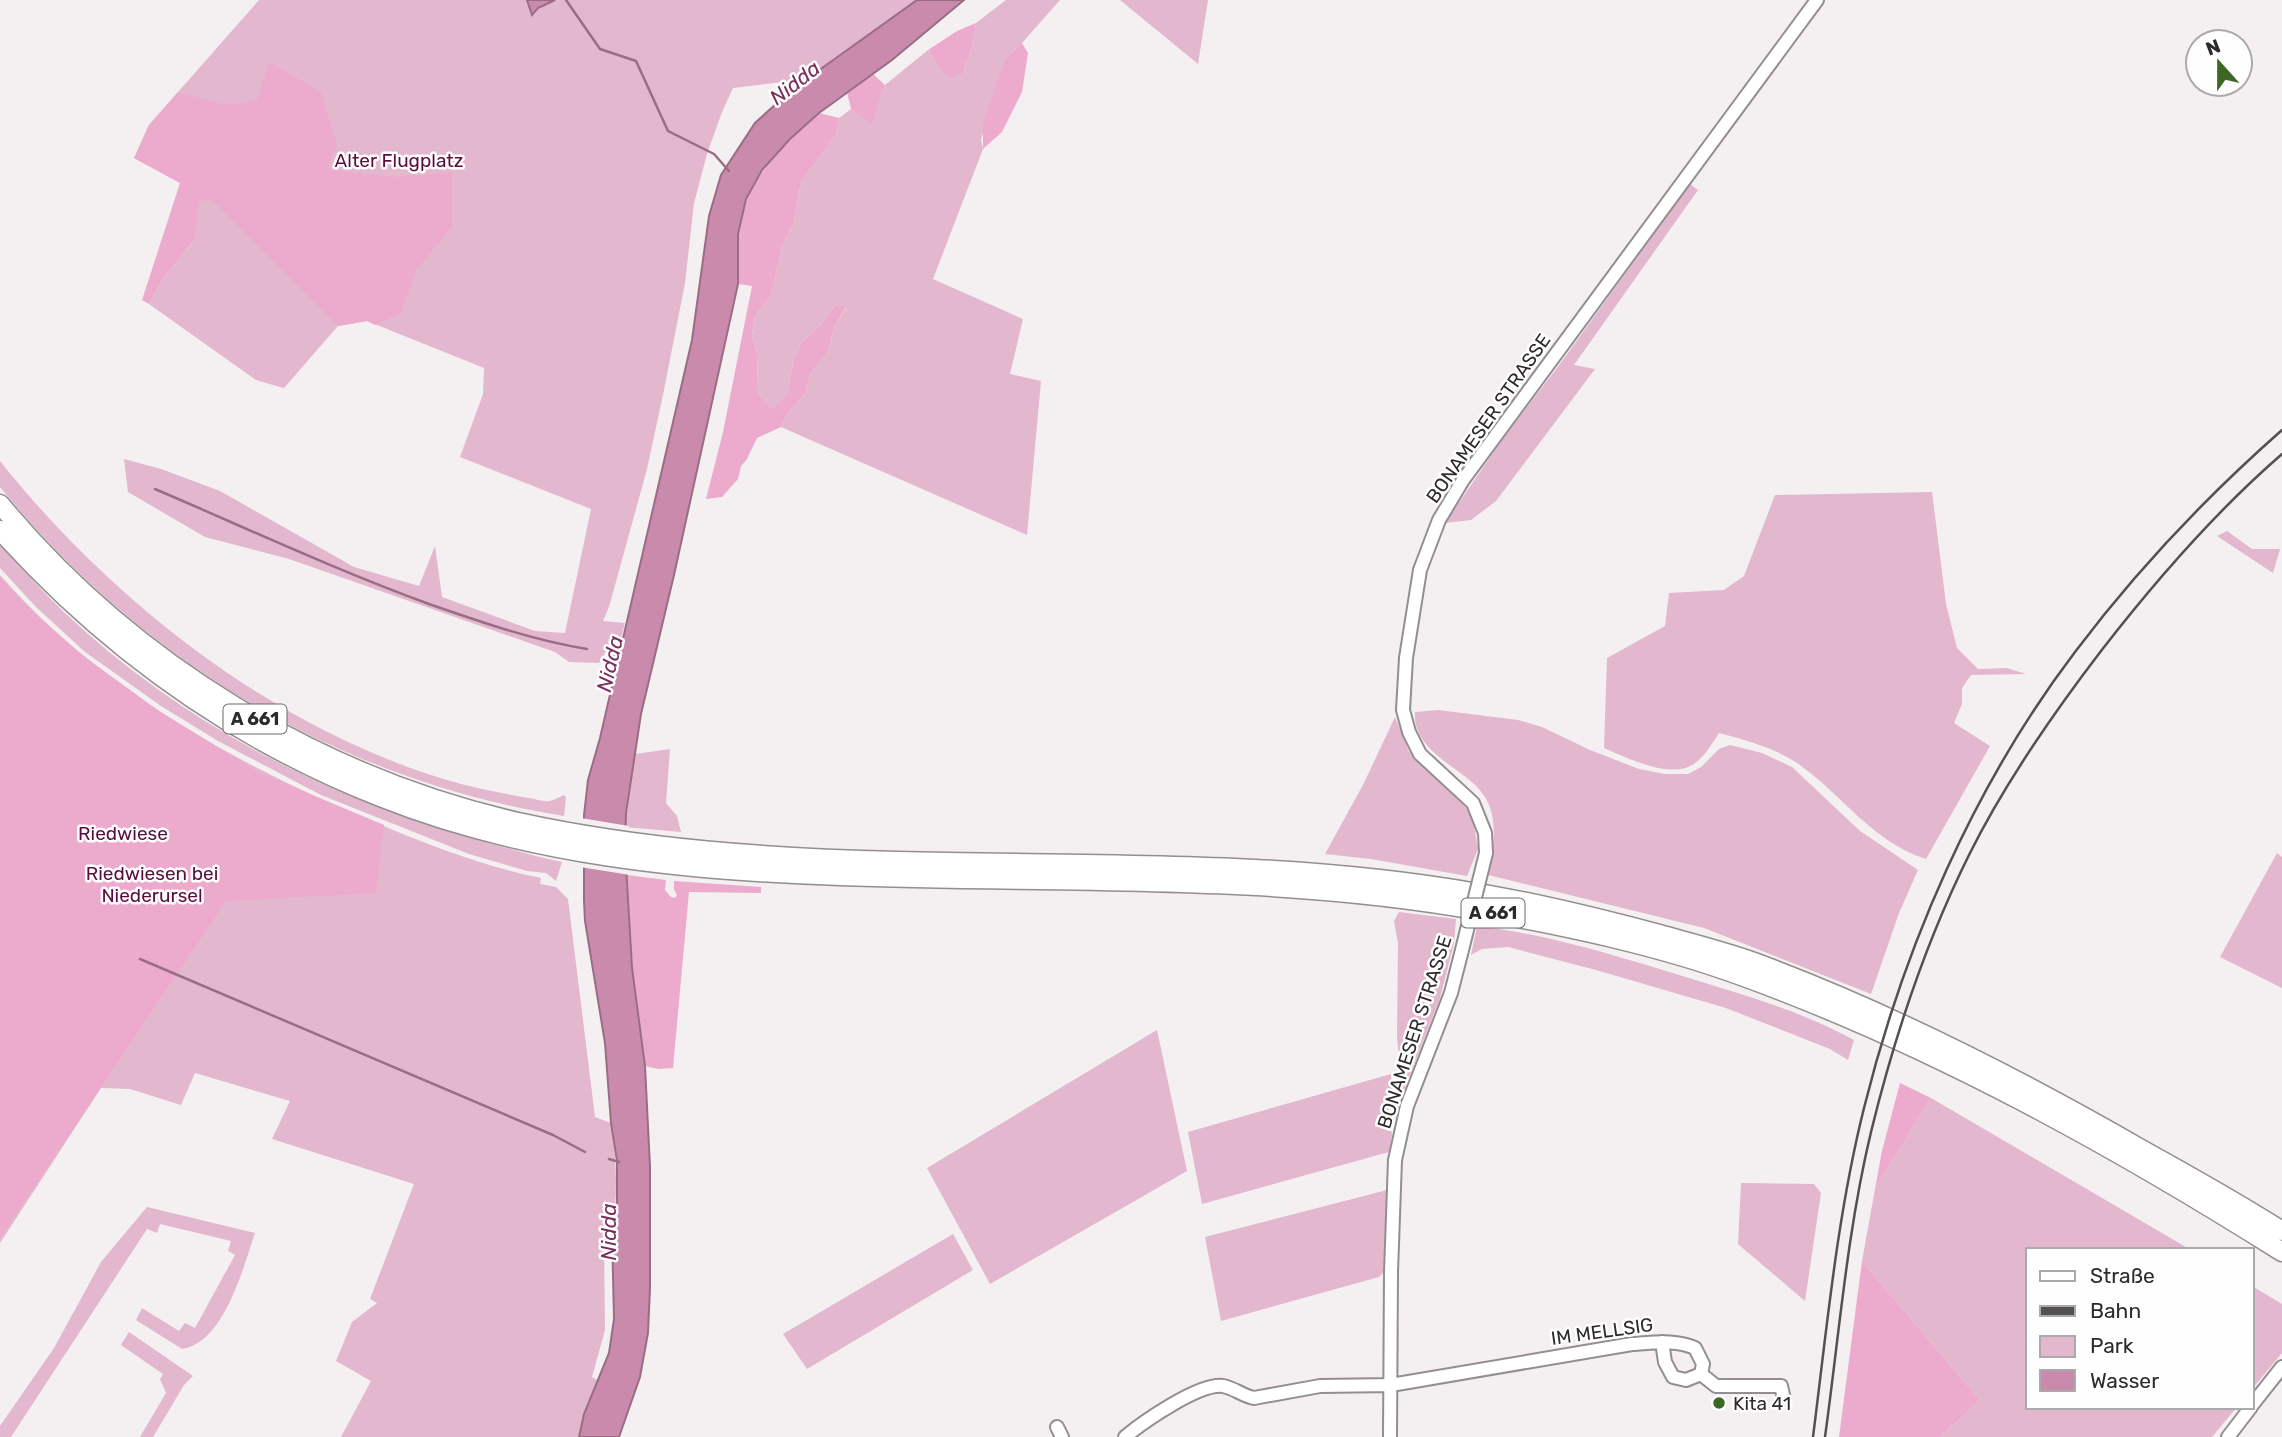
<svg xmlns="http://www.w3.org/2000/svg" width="2282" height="1437" viewBox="0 0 2282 1437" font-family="Rubik,sans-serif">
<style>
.green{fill:#e3b7cd}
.forest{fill:#ecabcd}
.water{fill:#c98aab;stroke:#9a6d85;stroke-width:2}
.pier{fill:#f4eff1}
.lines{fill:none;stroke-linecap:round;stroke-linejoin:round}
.stream{stroke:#9a6d85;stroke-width:2.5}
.minor-casing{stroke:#938e90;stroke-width:16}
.highway-casing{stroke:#938e90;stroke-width:21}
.minor{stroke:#fff;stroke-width:12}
.highway{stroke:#fff;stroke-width:18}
.rail{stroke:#535051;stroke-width:2.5}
.minor-bridge-casing{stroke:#938e90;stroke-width:16;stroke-linecap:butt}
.minor-bridge{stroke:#fff;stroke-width:12}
.poi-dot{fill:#3c6725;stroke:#fffefe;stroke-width:2.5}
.labels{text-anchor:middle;stroke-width:5;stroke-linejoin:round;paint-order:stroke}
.shield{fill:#fffefe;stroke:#6b6a6a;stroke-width:2}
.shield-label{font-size:18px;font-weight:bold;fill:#2c2a2b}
.park-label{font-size:19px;fill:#590e3e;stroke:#fffefe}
.street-label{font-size:19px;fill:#2c2a2b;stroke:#fffefe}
.poi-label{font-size:19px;fill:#2c2a2b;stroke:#fffefe;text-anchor:start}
.water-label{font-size:21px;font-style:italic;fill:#792e5b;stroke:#fffefe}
</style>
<rect width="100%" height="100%" fill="#f4eff1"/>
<path class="green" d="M259,0H917L806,79L733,88L722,112L707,154L694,203L685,283L664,390L647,469L609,607L603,621L625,623L619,646L606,651L599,663L569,662L555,652L289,559L205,537L128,492L124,459L161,469L220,491L354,567L419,586L435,546L442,597L535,631L565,633L591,509L460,457L483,394L484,368L367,321L338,326L284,388L280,387L256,380L149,304L163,279L195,239L180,183L134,158L149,125Z
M1006,0H1060L1022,43L1006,57L981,140L983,149L933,279L1023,319L1010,374L1041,381L1027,535L781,427L786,416L805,394L811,372L827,354L835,326L846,308L836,304L821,325L801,342L793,362L787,393L773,411L759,395L757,380L758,357L752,335L755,316L771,296L782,247L794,221L801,182L836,135L839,118L851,109L872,123L885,85L928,50L940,69L963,73L972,46L976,23Z
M1120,0H1208L1198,64Z
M1690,184L1698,190L1574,365L1595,369L1496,501L1471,520L1445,523L1506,434L1560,364Z
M0,461C115,605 282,735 461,784C484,790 506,794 529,798C536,799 543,802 550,801C554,800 559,797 564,795L566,797L564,816C342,781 142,662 0,487Z
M1932,492L1946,604L1957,648L1978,669L2007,668L2026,674L1971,675L1962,688V704L1954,723L1990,746L1926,859C1873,842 1844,797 1800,765C1778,749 1746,740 1719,733C1711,745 1703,760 1690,766C1667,778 1625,757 1604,748L1607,658L1665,626L1669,593L1724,590L1744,576L1775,495Z
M2227,531L2252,549H2280L2273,573L2217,536Z
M0,545C22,569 43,592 66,614C187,728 340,805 500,846C521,852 541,858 562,862L556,881L546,873L527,871L469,854L321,795L218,741L161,706L85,652L36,607L0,568Z
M0,575C98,688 242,768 379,824C431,846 486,867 541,878L540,884L556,887L568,899L595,1117L611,1123C617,1161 618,1195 612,1233L604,1239L605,1330L592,1377L597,1380L584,1414L579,1437H341L371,1381L336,1361L352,1322L377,1303L370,1299L414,1184L272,1139L290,1101L195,1073L181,1105L130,1089L101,1088L0,1243Z
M1438,710L1518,720L1542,727L1590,750L1639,769L1665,774H1688L1701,767L1719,749L1730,745L1762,753L1792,767L1860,831L1918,870L1899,913L1871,994L1704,928L1488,875C1493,849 1500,818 1483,794C1465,768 1412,753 1415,712Z
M1395,717L1409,751L1429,772L1456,791L1473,820L1478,849L1467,876L1371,859L1325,854L1364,783Z
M670,749L666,803L677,816L681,832L625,827L635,754Z
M2277,853L2282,857V988L2220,957Z
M1399,912L1456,919L1454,943L1440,998L1402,1095L1397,1036L1398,944L1394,921Z
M1477,926C1546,934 1613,955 1679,975C1738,993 1799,1010 1854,1040L1848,1060L1830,1049L1726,1008L1596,970L1508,947L1482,949L1471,955Z
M1157,1030L1187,1171L990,1284L927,1168Z
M1391,1074L1392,1094L1388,1113L1392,1135L1389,1152L1202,1204L1188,1132Z
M1931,1098L2191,1250H2028V1407H2237L2212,1437H1940L1980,1400L1862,1261L1875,1189Z
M1741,1183L1814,1184L1821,1193L1805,1301L1738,1244Z
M1387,1190V1269L1379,1277L1221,1321L1205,1237Z
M147,1207L255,1233C243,1268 224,1343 182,1349L136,1320L142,1308L179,1331L185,1323L195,1328L235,1255L228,1251L231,1241L160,1224L157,1233L147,1229L11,1437H0V1426L54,1348L101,1262Z
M953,1234L973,1270L807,1369L783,1334Z
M2252,1286L2282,1304V1353L2252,1389Z
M129,1332L193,1376L184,1385L153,1437H140L166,1393L160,1379L163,1374L121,1345Z"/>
<path class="forest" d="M976,23L972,46L963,73L951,78L940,69L928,50L957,31Z
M1022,43L1028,53L1022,92L1002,132L983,149V123L1006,57Z
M269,62L321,92L337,144L328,170L394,177L452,172V227L417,269L401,313L375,325L367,321L338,326L212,200L199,201L195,239L163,279L149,304L142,300L180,183L134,158L149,125L178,92L226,105L257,100Z
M873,74L885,85L872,124L851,109L847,92Z
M819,113L839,118L836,135L801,182L794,221L782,247L771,296L755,316L752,335L758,357L757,380L759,395L773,410L787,393L793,362L801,342L821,325L836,304L846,307L835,326L827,354L811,372L805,394L786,416L781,427L757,438L747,459L741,466L738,479L722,497L706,499L723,432L752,286L738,284C738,268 736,252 738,236C742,183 782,146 819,113Z
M0,577L32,611L82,655L159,711L258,772L384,825L376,893L226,901L0,1238Z
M627,875L666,880L665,890L671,897L675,898L677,895L674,889V881L761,887V893L689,892L673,1068L658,1069L645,1066L632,968Z
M1900,1083L1931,1098L1875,1189L1882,1151Z
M1862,1261L1980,1400L1940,1437H1839Z"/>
<path class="water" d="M527,0H555L538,8L532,15Z
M917,0H964L892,60L819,113L790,139L762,170L746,199L738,234V284L674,575L641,714L626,813L625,848L632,968L645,1066L650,1167V1288L648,1333L640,1377L619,1437H579L584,1414L609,1353L614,1319L612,1233L617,1202V1161L611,1123L605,1043L585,921L584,901V815L588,780L600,738L692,340L709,216L721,175L755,123L790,91Z"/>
<path class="pier" d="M581,818L629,826L630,875L580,867Z"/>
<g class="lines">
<path class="stream" d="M566,0L600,49L636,61L668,131L714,154L729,171
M155,489C246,528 336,570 429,604C481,622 532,640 587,649
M610,655L620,658
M140,959L553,1135L585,1152
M609,1159L619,1162"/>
<defs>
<path id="minor" d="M1486,853L1485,833L1473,803L1420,754L1409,732L1403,710L1406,658L1420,570L1439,520L1463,480L1817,0
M1662,1342L1665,1362L1673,1377L1686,1380L1701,1374
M2252,1405L2282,1367
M1057,1427L1062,1437
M1125,1437C1143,1422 1199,1383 1223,1386C1234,1388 1243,1396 1254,1398L1320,1386L1391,1385L1632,1344C1653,1343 1675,1339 1695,1348L1703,1364L1701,1374L1716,1386H1781L1784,1399
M1390,1437L1391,1272L1395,1160L1407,1106L1451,993L1462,950
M2228,1437L2251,1407"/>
<path id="highway" d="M0,504C131,662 317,776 518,822C642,849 771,858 898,861C1093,866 1286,859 1478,893C1539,903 1599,918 1659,934C1691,943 1723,951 1754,962C1889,1012 2018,1078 2143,1150C2190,1176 2237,1202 2282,1231
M0,530C105,647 233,739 380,797C525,855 686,871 840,876C1054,884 1269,873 1481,911C1569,927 1660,946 1744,977C1933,1046 2112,1145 2282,1252"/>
</defs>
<use href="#minor" class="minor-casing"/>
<use href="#highway" class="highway-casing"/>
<use href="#minor" class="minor"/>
<use href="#highway" class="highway"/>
<path class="rail" d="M1813,1437C1827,1327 1837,1216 1864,1108C1904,947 1974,785 2075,652C2136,571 2206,497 2282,430
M1825,1437C1839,1336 1847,1232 1871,1132C1894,1038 1926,941 1970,853C2006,781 2052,715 2101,651C2156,580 2214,513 2282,454"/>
<defs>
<path id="minor-bridge" d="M1462,950L1486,853"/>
</defs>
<use href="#minor-bridge" class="minor-bridge-casing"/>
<use href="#minor-bridge" class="minor-bridge"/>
</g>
<circle class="poi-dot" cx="1719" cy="1403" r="7"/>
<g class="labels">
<g class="shield">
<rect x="223.5" y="704.5" width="63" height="29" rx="5"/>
<rect x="1461.5" y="898.5" width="63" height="29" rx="5"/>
</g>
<g class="shield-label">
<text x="255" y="725">A 661</text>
<text x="1493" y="919">A 661</text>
</g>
<g class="park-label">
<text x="399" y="167">Alter Flugplatz</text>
<text x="123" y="840">Riedwiese</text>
<text x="152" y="880">Riedwiesen bei<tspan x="152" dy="22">Niederursel</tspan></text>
</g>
<g class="street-label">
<text transform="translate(1488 418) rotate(-55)" y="7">BONAMESER STRASSE</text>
<text transform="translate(1414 1032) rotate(-72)" y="7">BONAMESER STRASSE</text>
<text transform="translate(1602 1331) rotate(-8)" y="7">IM MELLSIG</text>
</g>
<g class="poi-label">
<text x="1733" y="1410">Kita 41</text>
</g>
<g class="water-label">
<text transform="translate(795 83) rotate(-38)" y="7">Nidda</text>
<text transform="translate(610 664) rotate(-77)" y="7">Nidda</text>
<text transform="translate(609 1232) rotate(-90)" y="7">Nidda</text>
</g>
</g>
<rect x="2026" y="1248" width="228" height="161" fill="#fffefe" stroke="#aba9aa" stroke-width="2"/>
<rect x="2040" y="1271" width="35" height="10" fill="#ffffff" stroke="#aba9aa" stroke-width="2"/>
<text x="2090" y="1283" font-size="21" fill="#2c2a2b">Straße</text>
<rect x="2040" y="1306" width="35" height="10" fill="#535051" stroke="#aba9aa" stroke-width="2"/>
<text x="2090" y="1318" font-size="21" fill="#2c2a2b">Bahn</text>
<rect x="2040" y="1336" width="35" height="21" fill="#e3b7cd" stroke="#aba9aa" stroke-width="2"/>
<text x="2090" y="1353" font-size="21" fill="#2c2a2b">Park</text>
<rect x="2040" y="1370" width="35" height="21" fill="#c98aab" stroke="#aba9aa" stroke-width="2"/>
<text x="2090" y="1388" font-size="21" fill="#2c2a2b">Wasser</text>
<g transform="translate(2219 63) rotate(339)"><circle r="33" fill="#fffefe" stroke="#aba9aa" stroke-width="2"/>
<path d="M0-5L12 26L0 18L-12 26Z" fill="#3c6725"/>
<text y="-10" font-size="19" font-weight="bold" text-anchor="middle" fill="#2c2a2b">N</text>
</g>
</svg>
